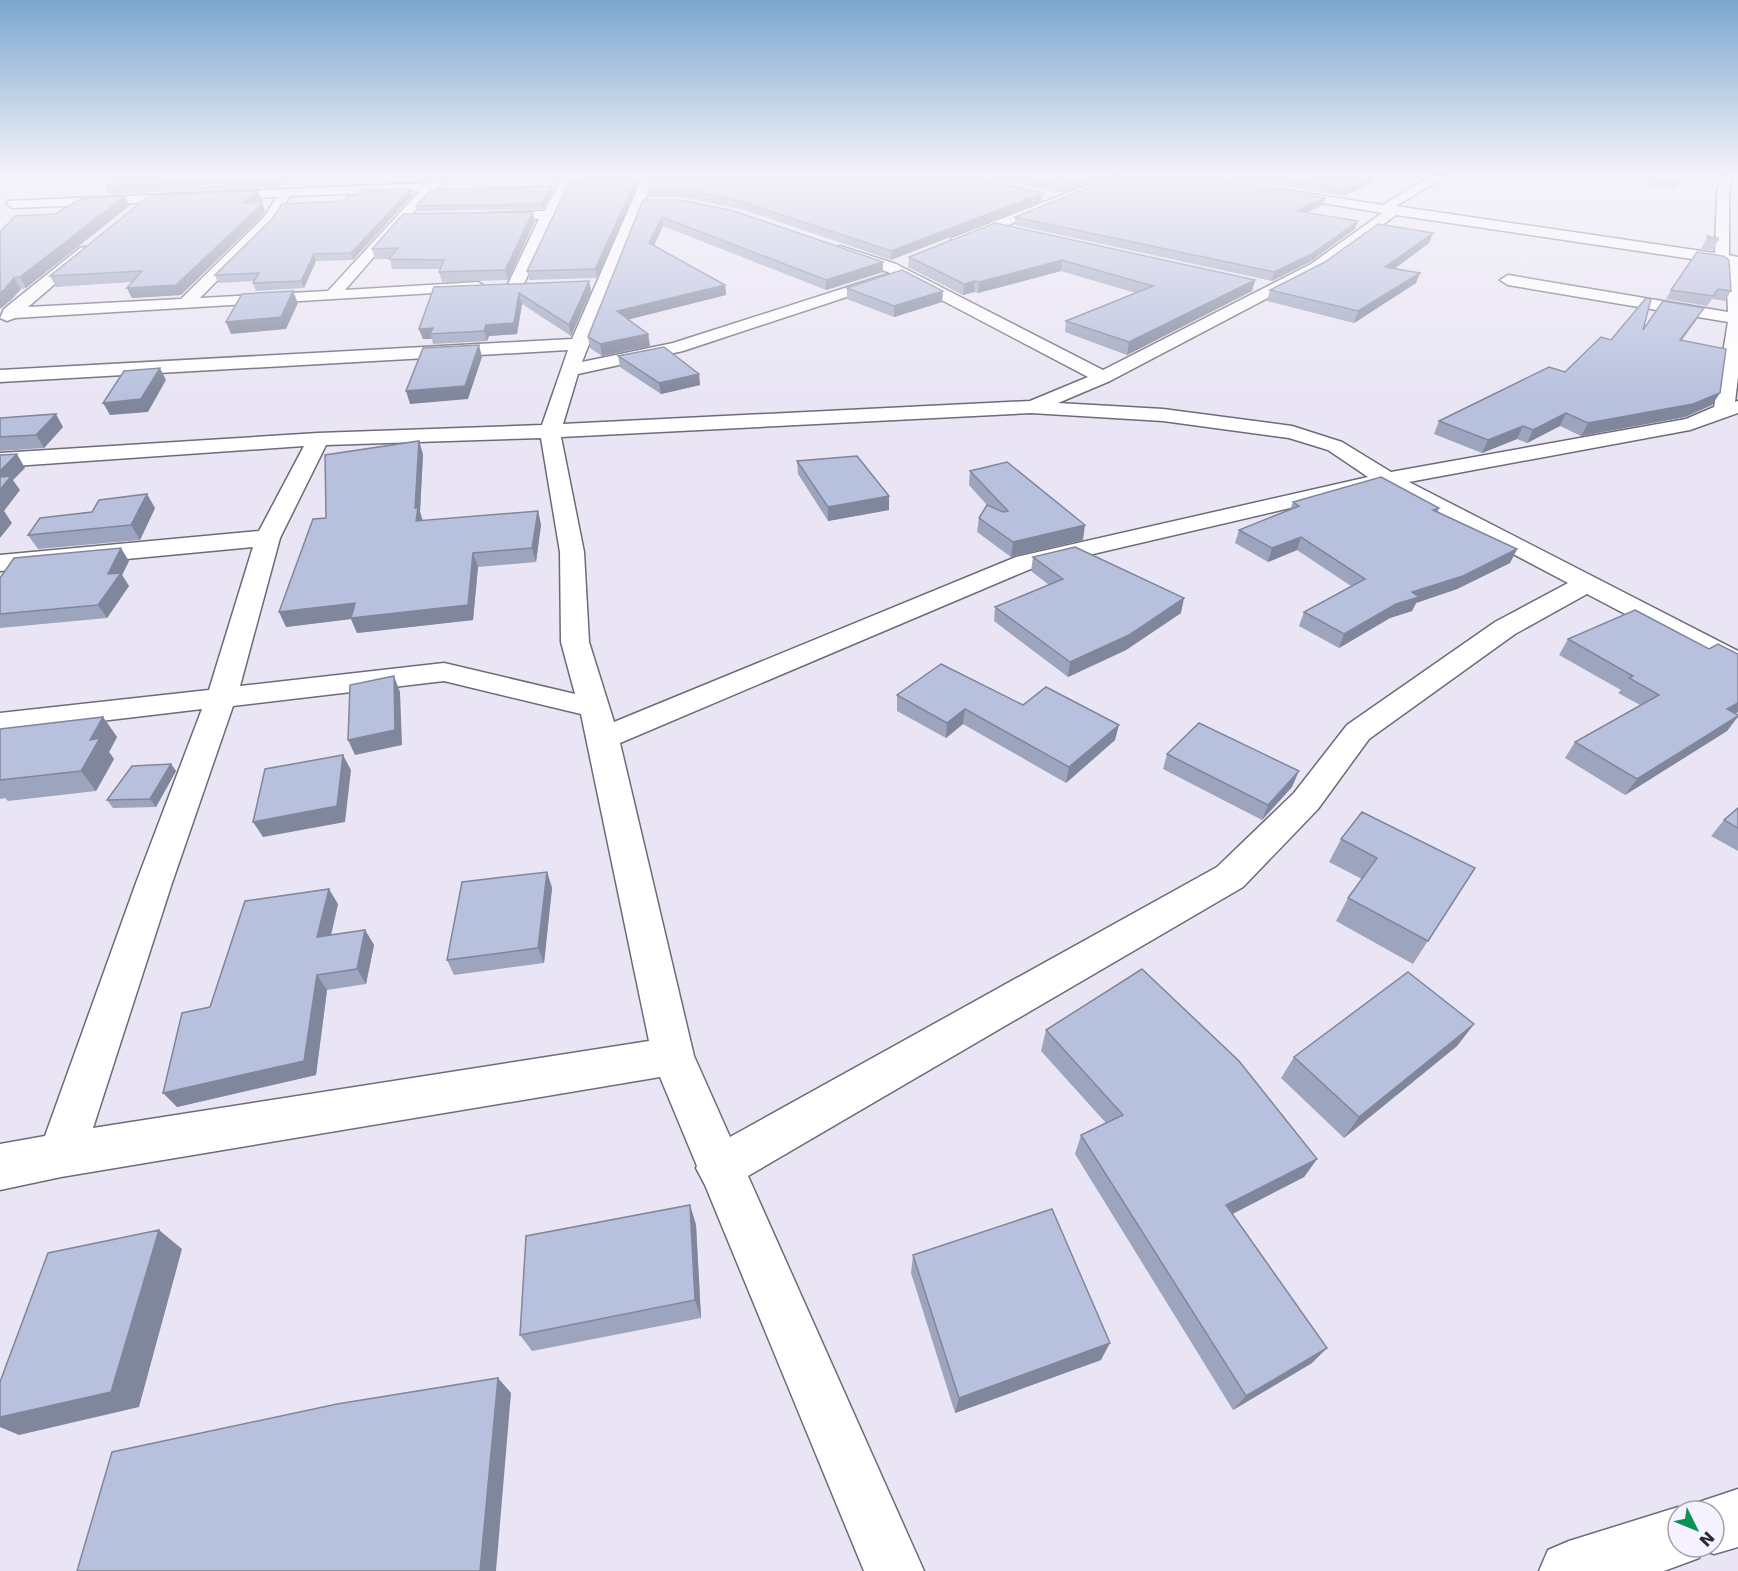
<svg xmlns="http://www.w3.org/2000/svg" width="1738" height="1571" viewBox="0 0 1738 1571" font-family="'DejaVu Sans',sans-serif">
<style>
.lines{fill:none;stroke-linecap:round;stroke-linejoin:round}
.minor-casing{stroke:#6f6a78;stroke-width:3}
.tertiary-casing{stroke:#6f6a78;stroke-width:3}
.minor{fill:#fff;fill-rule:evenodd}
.tertiary{fill:#fff;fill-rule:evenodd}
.wall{fill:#9da5be}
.shaded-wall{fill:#80869b}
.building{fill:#b7c0dd;stroke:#80869b;stroke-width:1.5}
</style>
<rect width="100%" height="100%" fill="#e9e5f4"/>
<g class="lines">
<defs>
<path id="minor" d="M564,176H576L555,215L523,286L515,291L509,289L507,286L539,219L490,221L483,217L490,213L544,211Z
M643,176H655L582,362L673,343L885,275L893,274L835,253L833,250L840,246L896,264L1103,370L1311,264L1382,213L1282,196L1278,195L1276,192L1278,189L1383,205L1431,176H1446L1396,206L1715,253L1717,192L1721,176H1733L1729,192V255L1738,257V377L1735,402L1738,401V413L1690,430L1409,482L1738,651V671L1728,668L1587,594L1515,634L1369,739L1318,809L1243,887L748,1176L924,1571H864L705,1185L696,1168L697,1166L660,1077L61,1177L0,1190V1144L45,1136L136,883L202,709L0,733V713L209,690L253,547L0,571V555L259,531L304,446L0,467V453L318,433L542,425L568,350L0,382V370L572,339ZM1396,215L1719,263L1726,268L1728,312L1508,275L1500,280L1508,285L1728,322L1714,407L1686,419L1391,472L1342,442L1292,426L1163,409L1058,403L1110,381L1321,270ZM896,276L1088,377L1030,401L563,424L578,374L683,351L895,281L898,278ZM1031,413L1163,421L1289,438L1328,450L1368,477L1016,557L614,722L589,642L584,552L561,437ZM541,438L560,552L561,642L575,694L444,663L240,686L280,538L326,445ZM1384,486L1568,583L1495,622L1347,725L1294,793L1217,867L730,1137L694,1056L620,743L1033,568ZM444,681L581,714L649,1041L93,1128L172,883L233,706Z
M1111,176H1128L962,244H952L950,241L952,238Z
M437,177L443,181L441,184L406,220L345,290L478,282L486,287L484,290L15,318L7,321L0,318L4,309L80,248L85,247L92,251L90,254L28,307L181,299L263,218L277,197L13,208L7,204L8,201L428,183ZM420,191L328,291L200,298L273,224L290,196Z"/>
<path id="tertiary" d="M1738,1489V1547L1714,1554L1702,1550L1699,1558L1664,1571H1539L1548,1550L1569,1541L1678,1507L1687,1511H1678V1547H1714V1511H1690L1693,1504Z"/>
</defs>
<use href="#minor" class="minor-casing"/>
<use href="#tertiary" class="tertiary-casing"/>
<use href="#minor" class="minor"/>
<use href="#tertiary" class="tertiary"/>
</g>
<path class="wall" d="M288,176L276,187L108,194L105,186Z
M543,176H562L559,181Z
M642,176L597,278L529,280L527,271L573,183L572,178Z
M810,176H964L1042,201L891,260L744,210L682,197H649L648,189L823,185L826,182Z
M985,176H1105L1062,193Z
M1222,176H1364L1369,185L1343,196Z
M1648,176H1680L1679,182L1675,189L1645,185Z
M552,186L553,191L543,209L417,211L416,206Z
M258,191L262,200L259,202H262L265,211L261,217L181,295L132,298L127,288L132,282L56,287L50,276Z
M413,195L353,260L316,261L304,288L256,291L253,283L254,281L218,283L215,275L344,201Z
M125,196L129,206L26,288L21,289L11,300L0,232Z
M1325,198L1323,205L1307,213L1358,221L1355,229L1310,262L1272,281L1015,225V217Z
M643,200L883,272L826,290L663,226L654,245L725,285L726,295L628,319L648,334L650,346L602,356L590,348L588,337Z
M535,221L508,280L442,282L439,272L440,269H392L390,259H375L372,249Z
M995,223L1255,280L1252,291L1127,355L1065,332L1066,321L1136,293L1061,271L978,293L974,292L963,295L908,267L909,257Z
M1433,233L1429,243L1394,269L1416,283L1354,323L1267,301L1270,290Z
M1708,236L1718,240L1713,250L1701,249Z
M1697,252L1731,291L1725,301L1712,299L1707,306L1666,299L1671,290Z
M589,281L591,291L571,336L522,304L517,334L489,336L487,341L433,344L432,339H423L419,329L434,287Z
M847,288L943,291L942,302L894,317L847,299Z
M1697,319L1682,340L1712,405L1685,417L1581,436L1560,426L1527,443L1517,439L1482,453L1434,434L1439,421L1565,372L1611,340L1643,330Z
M618,356L699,374L700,385L661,394L620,367Z
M0,418L63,427L44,448L0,451Z
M423,454L420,512L423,521L538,511L541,525L536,562L478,567L473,620L357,633L351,619L286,627L326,518Z
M797,461L889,510L828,521L798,474Z
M970,471L1083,540L1011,557L977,532L979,518L987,505L969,485Z
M1293,502L1439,508L1438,512L1517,549L1510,563L1457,589L1416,603L1412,611L1390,618L1339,648L1299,626L1304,612L1351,586L1297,550L1268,562L1235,543L1239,530L1290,510Z
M155,508L140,540L38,549L28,535L92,512Z
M1033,557L1181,613L1126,650L1068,677L994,621L995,607L1049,585L1031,571Z
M129,561L122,575L129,586L107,618L0,628V578Z
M1568,639L1709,649L1738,654V712L1735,713L1738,715V717L1727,731L1625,795L1565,758L1575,742L1640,705L1618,693L1621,690L1559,655Z
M897,695L1023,705L1115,740L1066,783L963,724L946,738L897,711Z
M103,717L117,737L109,752L114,759L96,791L8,801L5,798L0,799V729Z
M1167,754L1292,787L1262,820L1163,769Z
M171,764L176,771L156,807L113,808L107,800Z
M1738,808V851L1711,836L1724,820Z
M1341,839L1475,868L1413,964L1336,921L1348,898L1362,879L1329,862Z
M547,872L552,888L544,963L454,975L447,960Z
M338,904L331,935L365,930L374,945L366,984L327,990L316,1075L177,1107L210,1007Z
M1474,1024L1457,1046L1344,1138L1281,1078L1294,1057Z
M1046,1030L1317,1159L1304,1177L1232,1214L1312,1363L1233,1410L1075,1154L1081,1135L1106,1123L1041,1051Z
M690,1205L696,1225L701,1318L532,1351L520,1335Z
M913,1255L1101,1360L955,1413L911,1273Z"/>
<path class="shaded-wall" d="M277,176H288L276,187L274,179Z
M638,176H642L597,278L595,269Z
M1087,176H1105L1062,193L1063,185Z
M1371,177L1369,185L1343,196L1346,189Z
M552,186L553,191L543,209L542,204Z
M411,189L413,195L353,260L351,253Z
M258,191L262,200L247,212L243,203Z
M1043,193L1042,201L891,260V251Z
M125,196L129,206L26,288L20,277Z
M1325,198L1323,205L1294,218L1296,211Z
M262,202L265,211L261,217L181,295L132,298L127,288Z
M533,212L535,221L508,280L505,270Z
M662,217L663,226L651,252L649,243Z
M1358,221L1355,229L1310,262L1272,281L1274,272Z
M1433,233L1429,243L1382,278L1385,267Z
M314,254L316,261L304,288L301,281Z
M1062,260L1061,271L978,293L979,282Z
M883,262V272L826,290V280Z
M1420,273L1416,283L1354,323L1358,311Z
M14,278L21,289L11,300L0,309V293Z
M1255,280L1252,291L1127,355L1129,342Z
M589,281L591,291L571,336L569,325Z
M975,281L974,292L963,295L964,284Z
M725,285L726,295L619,322L617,311Z
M293,291L298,303L286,329L231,334L226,322Z
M943,291L942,302L894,317V306Z
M519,293L522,304L517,334L489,336L487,341L484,331L486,325Z
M1704,308L1697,319L1673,351L1680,340Z
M433,328L430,334L432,339H423L419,329Z
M648,334L650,346L602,356L600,344Z
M479,345L482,357L468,399L410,404L406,391Z
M160,368L166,380L148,412L110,415L103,403Z
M699,374L700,385L661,394L659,383Z
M1720,393L1712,405L1685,417L1581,436L1588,423Z
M1566,413L1560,426L1527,443L1533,430Z
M56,414L63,427L44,448L36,435Z
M1523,426L1517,439L1482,453L1488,440Z
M419,441L423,454L420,512L423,522L416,521L415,508Z
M17,454L25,468L13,480L20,490L4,511L12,523L0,538V471Z
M147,494L155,508L140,540L131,525Z
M889,496V510L828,521V507Z
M538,511L541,525L536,562L532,548Z
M1085,525L1083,540L1011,557L1013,542Z
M1301,537L1297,550L1268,562L1272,548Z
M121,548L129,561L122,575L129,586L107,618L98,605L108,574Z
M1517,549L1510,563L1457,589L1416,603L1412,611L1390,618L1339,648L1344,634L1412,592Z
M473,553L478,567L473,620L357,633L351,619L286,627L279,612Z
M1184,598L1181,613L1126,650L1068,677L1070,662Z
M394,676L400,692L402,745L355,755L348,740Z
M1738,703V712L1715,724L1727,709Z
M965,709L963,724L946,738L947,723Z
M1738,716L1727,731L1625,795L1637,779Z
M103,717L117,737L109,752L114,759L96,791L81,771L90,740Z
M1119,725L1115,740L1066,783L1069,767Z
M343,755L351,770L345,822L263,837L253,822Z
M171,764L176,771L156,807L150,799Z
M1299,771L1292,787L1262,820L1268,805Z
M547,872L552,888L544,963L538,948Z
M329,889L338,904L327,952L317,937Z
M365,930L374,945L366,984L357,969Z
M317,975L327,990L316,1075L177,1107L163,1093Z
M1474,1024L1457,1046L1344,1138L1359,1117Z
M1317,1159L1304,1177L1215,1223L1226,1205Z
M690,1205L696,1225L701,1318L695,1300Z
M159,1230L182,1249L139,1407L19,1435L0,1427V1417Z
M1110,1343L1101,1360L955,1413L959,1398Z
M1327,1348L1312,1363L1233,1410L1246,1396Z
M498,1378L511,1393L496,1571H479Z"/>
<path class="building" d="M122,176H277L274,179L105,186Z
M573,176H638L595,269L527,271L569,183L588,182L572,178Z
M653,176H799L823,185L832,178L828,176H964L1043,193L891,251L743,202L682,189H648Z
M1019,176H1087L1063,185Z
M1117,176H1195L1325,198L1296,211L1358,221L1312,254L1274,272L1015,217Z
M1268,176H1364L1371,177L1346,189Z
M1649,176H1680L1679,182L1648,178Z
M552,186L542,204L416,206L432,190Z
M411,189L351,253L314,254L301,281L253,283L259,273L215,275L272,219L282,204L344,201L350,195H357L362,190Z
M258,191L243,203L262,202L258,208L176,285L127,288L142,271L50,276L150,195Z
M125,196L20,277L14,278L5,289L0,293V232L15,216L55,214L82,198Z
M643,200H681L734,211L883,262L826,280L662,217L649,243L725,285L617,311L648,334L600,344L588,337Z
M533,212L505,270L439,272L444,260L389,259L398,248L372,249L403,214Z
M995,223L1255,280L1129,342L1066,321L1153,286L1062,260L979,282L975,281L964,284L909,257Z
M1378,224L1433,233L1385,267L1420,273L1358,311L1270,290L1325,262Z
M1708,236L1718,238V240L1707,238Z
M1697,252L1723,256L1729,260L1731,291L1718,289L1713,296L1671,290Z
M902,270L943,291L894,306L847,288Z
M589,281L569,325L519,293L514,323L486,325L484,331L430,334L433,328L419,329L434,287Z
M293,291L281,317L226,322L242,294Z
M1646,298L1651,299L1643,330L1663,301L1704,308L1680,340L1726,349L1720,393L1693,404L1588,423L1566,413L1533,430L1523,426L1488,440L1439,421L1549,367L1565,372L1601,337L1611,340Z
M479,345L465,386L406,391L423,348Z
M664,347L699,374L659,383L618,356Z
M160,368L141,399L103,403L124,371Z
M56,414L36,435L0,437V418Z
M419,441L415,508H418L416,521L538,511L532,548L473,553L468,605L351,618L355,603L279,612L313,519L326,518L325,455Z
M17,454L0,471V455Z
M857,456L889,496L828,507L797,461Z
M1007,462L1085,525L1013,542L979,518L987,505L1003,512L1008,511L970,471Z
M11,476L0,490V477Z
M1381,477L1439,508L1433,510L1517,549L1463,576L1412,592L1419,597L1396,604L1344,634L1304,612L1365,579L1301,537L1272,548L1239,530L1299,506L1293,502Z
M147,494L131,525L28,535L40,518L92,512L99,500Z
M1075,547L1184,598L1129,635L1070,662L995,607L1063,579L1033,557Z
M121,548L108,574L121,573L98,605L0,614V578L14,558Z
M1635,610L1709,649L1718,644L1738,654V703L1727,709L1738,715V716L1637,779L1575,742L1659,695L1629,678L1633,676L1568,639Z
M941,664L1023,705L1046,687L1119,725L1069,767L965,709L947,723L897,695Z
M394,676L395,730L348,740L350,685Z
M103,717L90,740L100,738L81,771L0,780V729Z
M1199,723L1299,771L1268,805L1167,754Z
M343,755L337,806L253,822L265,769Z
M171,764L150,799L107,800L132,766Z
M1738,808V828L1724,820Z
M1362,812L1475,868L1428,941L1348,898L1377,858L1341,839Z
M547,872L538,948L447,960L462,882Z
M329,889L317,937L365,930L357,969L317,975L304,1061L163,1093L182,1013L210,1007L245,901Z
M1142,969L1239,1061L1317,1159L1226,1205L1327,1348L1246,1396L1081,1135L1123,1115L1046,1030Z
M1408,972L1474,1024L1359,1117L1294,1057Z
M690,1205L695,1300L520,1335L526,1236Z
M1052,1209L1110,1343L959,1398L913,1255Z
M159,1230L111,1392L0,1417V1382L48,1253Z
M498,1378L480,1571H77L112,1452L337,1404Z"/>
<linearGradient id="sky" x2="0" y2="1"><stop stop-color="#7ba7ce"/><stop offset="0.44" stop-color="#f5f3fa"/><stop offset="1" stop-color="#f5f3fa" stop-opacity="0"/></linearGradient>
<rect width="1738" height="396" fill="url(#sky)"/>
<g transform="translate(1696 1529) rotate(133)"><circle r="28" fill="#f6f2ff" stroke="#a5a2ac" stroke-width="1.5"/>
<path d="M0-4.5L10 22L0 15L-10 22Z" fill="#0a9453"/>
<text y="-9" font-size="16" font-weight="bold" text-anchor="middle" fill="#2b292f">N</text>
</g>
</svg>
